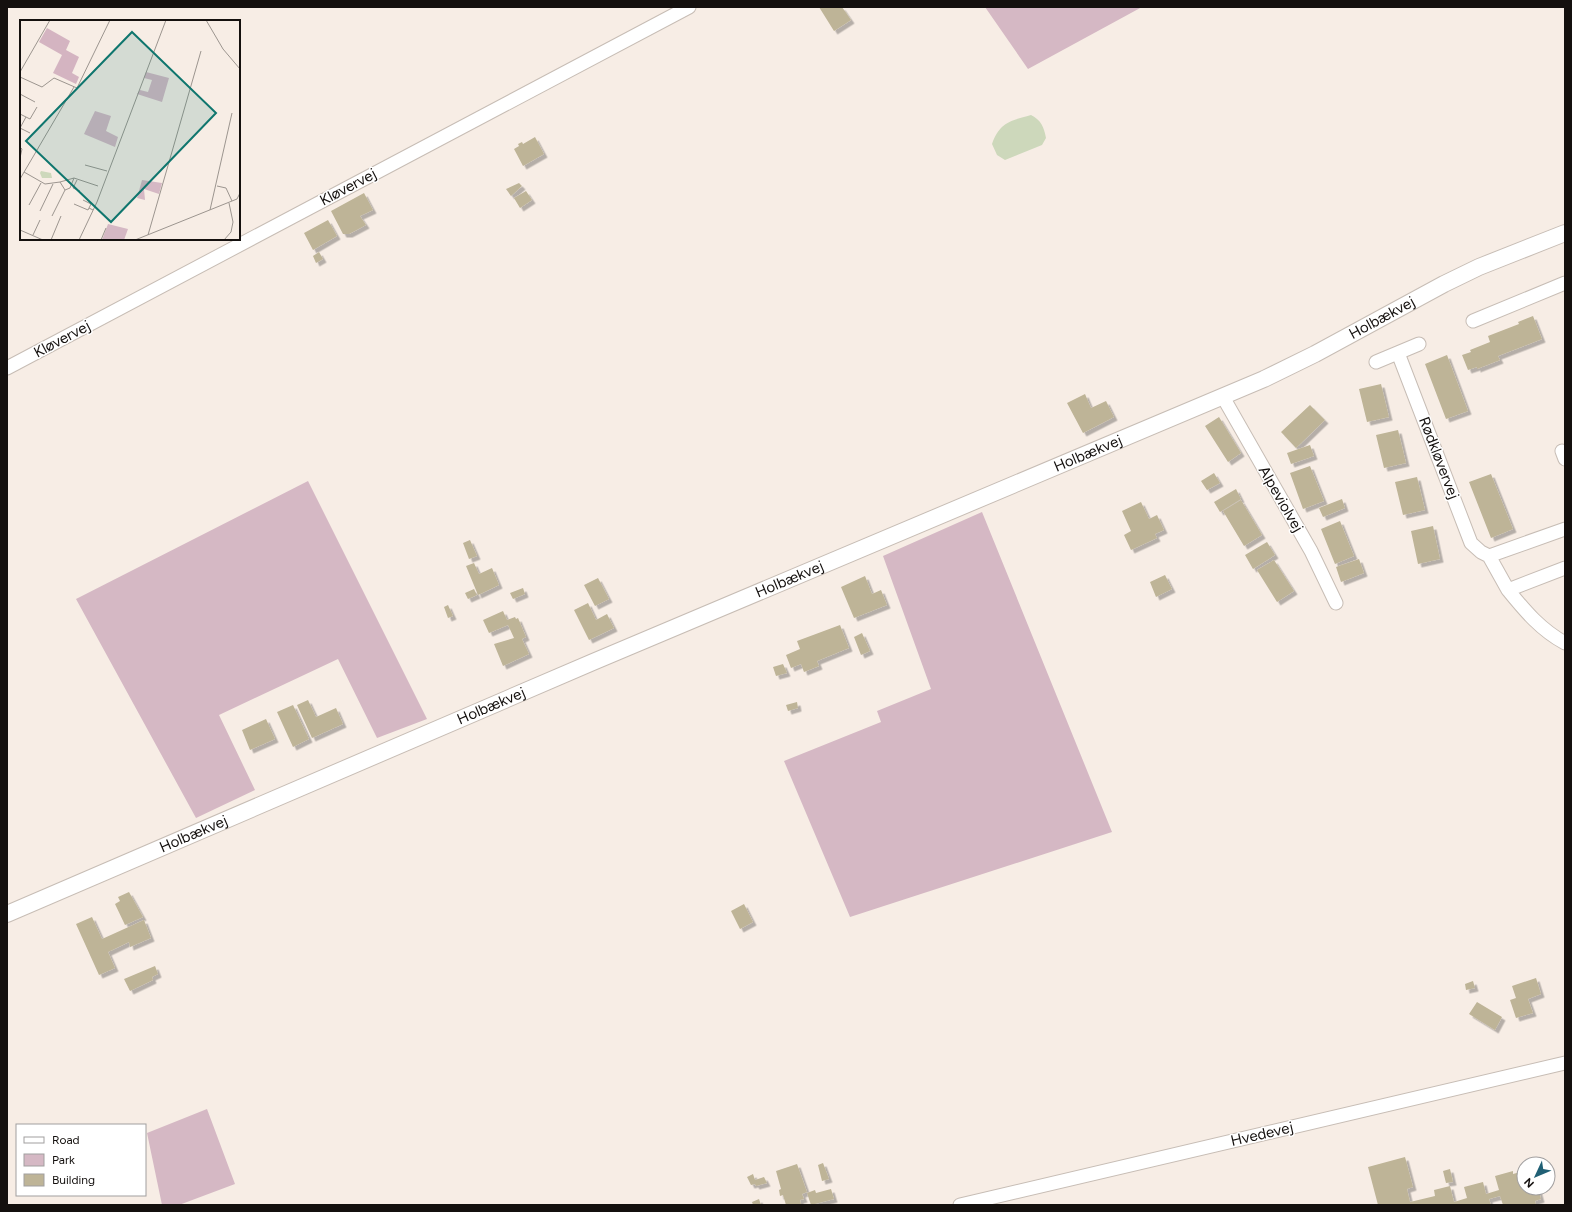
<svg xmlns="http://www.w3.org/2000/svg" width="1572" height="1212" viewBox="0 0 1572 1212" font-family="Figtree,sans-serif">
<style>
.green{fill:#d5b8c4}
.water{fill:#cdd8bb}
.building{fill:#beb497;filter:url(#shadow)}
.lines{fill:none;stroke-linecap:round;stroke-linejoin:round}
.minor-casing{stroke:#c7bdb5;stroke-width:15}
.tertiary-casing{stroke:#c7bdb5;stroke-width:18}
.minor{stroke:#fff;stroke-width:13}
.tertiary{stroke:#fff;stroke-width:16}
.labels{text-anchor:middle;stroke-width:3;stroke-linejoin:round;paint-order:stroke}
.street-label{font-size:15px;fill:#14100e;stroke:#fff}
.inset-road{fill:none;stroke:#9c958f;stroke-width:1}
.view{fill:#0f766e;fill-opacity:0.15;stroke:#0f766e;stroke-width:2}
.inset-edge{fill:none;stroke:#14100e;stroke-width:2}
</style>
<defs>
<filter id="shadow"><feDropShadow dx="3.5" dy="3.5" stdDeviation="0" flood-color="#0004"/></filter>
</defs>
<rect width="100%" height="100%" fill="#f7ede5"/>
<path class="green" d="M985,7H1142L1028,69Z
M308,481L427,719L377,738L338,659L219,715L255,790L196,818L76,599Z
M982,512L1112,832L850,917L784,761L881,722L877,711L931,689L883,556Z
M207,1109L235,1184L179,1205H162L147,1133Z"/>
<path class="water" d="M1031,115C1041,120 1044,127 1046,138L1042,145L1005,160L997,155L992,144C1000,122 1010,121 1031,115Z"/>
<path class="building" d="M819,7H842L851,20L834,31Z
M535,137L544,154L523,166L514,149L519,146L518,144L522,142L523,144Z
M519,183L522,186L511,196L506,189Z
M526,191L532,200L520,208L514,198Z
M364,193L373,210L360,216L366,225L349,234H343L331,211Z
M328,220L337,236L313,250L304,233Z
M319,252L323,259L316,263L313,256Z
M1533,316L1542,339L1498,356L1500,360L1477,369V367L1468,370L1462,355L1471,352L1470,350L1490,342L1488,336L1519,324L1518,322Z
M1447,355L1468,411L1446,419L1425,364Z
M1381,384L1389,417L1367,422L1359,389Z
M1085,394L1091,408L1106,401L1114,417L1083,433L1067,403Z
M1310,405L1325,420L1296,448L1281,432Z
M1219,417L1241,453L1228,462L1205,426Z
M1398,430L1406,463L1384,468L1376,435Z
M1310,445L1314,456L1291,464L1287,453Z
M1310,466L1324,501L1303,509L1290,473Z
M1214,473L1220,483L1207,490L1201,481Z
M1491,474L1513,529L1491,538L1469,482Z
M1417,477L1425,510L1403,515L1395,482Z
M1236,489L1241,499L1220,512L1214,502Z
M1342,499L1345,508L1323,517L1319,508Z
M1241,500L1262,535L1244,546L1223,511Z
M1141,502L1149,519L1157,515L1164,530L1155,534L1157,538L1131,550L1124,535L1131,531L1122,511Z
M1340,521L1354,556L1335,564L1321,529Z
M1433,526L1440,559L1418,564L1411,531Z
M470,540L477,556L469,559L463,543Z
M1267,542L1275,555L1253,569L1245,555Z
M1359,559L1364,573L1341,582L1336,567Z
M1274,560L1294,591L1277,602L1257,570Z
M474,563L479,574L492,568L499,585L478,595L466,566Z
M1165,575L1172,589L1156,597L1150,582Z
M865,576L872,594L881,590L887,605L854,618L841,587Z
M598,578L609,599L595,606L584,585Z
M523,588L525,594L513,599L510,593Z
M474,589L477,595L468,599L465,593Z
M588,603L596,620L607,614L614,628L589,640L574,610Z
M448,605L453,616L448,618L444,607Z
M503,611L507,620L515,617L516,619L518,618L526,637L522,639L529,654L503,666L494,644L514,638L508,625L489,633L483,620Z
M840,625L849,648L817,661L819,666L804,672L801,664L791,668L786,655L800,649L797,641Z
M862,633L870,651L861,655L854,637Z
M783,664L787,673L776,676L773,667Z
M308,700L316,717L336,708L343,724L312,738L297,705Z
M797,702L798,708L788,711L786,705Z
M293,705L309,739L293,747L277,712Z
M266,719L275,739L250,750L242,730Z
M129,892L143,917L125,925L115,904L120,901L118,897Z
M744,904L753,922L740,929L731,911Z
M92,917L102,939L144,920L151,938L130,947L129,942L108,952L115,968L99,975L76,924Z
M155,966L158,974L152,977L153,980L130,991L124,979Z
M1536,978L1541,994L1528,999L1533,1013L1516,1018L1510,1000L1516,998L1512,986Z
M1473,981L1475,988L1466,990L1465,984Z
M1477,1002L1502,1017L1495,1030L1469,1014Z
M1405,1157L1413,1187L1407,1189L1410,1202L1435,1196L1434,1190L1450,1186L1454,1202L1467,1198L1464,1187L1483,1182L1486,1194L1499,1190L1495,1176L1513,1171V1174L1524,1171V1188H1538L1541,1199L1535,1201L1536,1205H1503L1500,1196L1489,1199L1491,1205H1378L1368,1167Z
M823,1163L829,1179L822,1181L818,1165Z
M797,1164L807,1192L802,1194L804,1199L800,1200L801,1205H786L783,1195L780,1196L779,1190L781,1189L776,1171Z
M1450,1169L1453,1182L1446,1183L1443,1171Z
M753,1174L755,1180L764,1177L767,1183L756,1186L755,1184L751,1185L747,1177Z
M831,1189L834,1199L811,1205L807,1193L815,1190L816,1193Z
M759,1199L761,1205H753L752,1202Z"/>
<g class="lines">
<defs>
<path id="minor" d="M1473,321L1565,283
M1398,353L1471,543L1481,552L1489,556
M1376,362L1419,344
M7,368L689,7
M1223,397L1311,551L1336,603
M1562,451L1565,459
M1489,556L1565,529
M1489,556L1508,590
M1565,568L1508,590C1525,611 1541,630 1565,643
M960,1205L1565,1063"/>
<g id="tertiary">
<path id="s1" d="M7,914L593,662L1264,379L1315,354L1444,284L1479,267L1565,233"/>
</g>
</defs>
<use href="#minor" class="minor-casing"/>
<use href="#tertiary" class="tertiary-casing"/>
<use href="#minor" class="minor"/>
<use href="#tertiary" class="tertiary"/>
</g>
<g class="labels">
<g class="street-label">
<text transform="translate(348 187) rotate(-28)" y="5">Kløvervej</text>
<text dy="5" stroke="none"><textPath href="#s1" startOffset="1499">Holbækvej</textPath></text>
<text transform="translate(62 339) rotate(-28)" y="5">Kløvervej</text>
<text dy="5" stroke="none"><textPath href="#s1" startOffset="1175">Holbækvej</textPath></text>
<text transform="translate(1439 458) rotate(69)" y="5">Rødkløvervej</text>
<text transform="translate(1281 499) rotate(60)" y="5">Alpeviolvej</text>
<text dy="5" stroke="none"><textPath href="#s1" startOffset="851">Holbækvej</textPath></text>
<text dy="5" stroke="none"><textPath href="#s1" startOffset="527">Holbækvej</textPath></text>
<text dy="5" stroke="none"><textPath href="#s1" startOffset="203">Holbækvej</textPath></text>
<text transform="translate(1262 1134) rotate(-13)" y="5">Hvedevej</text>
</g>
</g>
<g transform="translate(20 20)">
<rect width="220" height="220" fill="#f7ede5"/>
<path d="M126,52L149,58L142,82L117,74L120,70L128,72L132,60L124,58ZM75,91L91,96L86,111L98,117L95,127L64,114ZM122,160L142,163L139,174L124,169L125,180L117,178ZM88,204L108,209L104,220H82Z" fill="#d5b8c4"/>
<path d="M27,8L50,21L46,30L59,37L52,53L59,57L56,64L33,53L42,35L19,22Z" fill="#d4b4c1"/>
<path d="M21,151L31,153L32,158H22L20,153Z" fill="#cdd8bb"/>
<path class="inset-road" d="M186,0L203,29L220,49M0,52L30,0M0,57L22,67L34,58L57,68L90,0M0,74L15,82M0,94L10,99L17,87M6,97L0,108L10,113M0,127L2,129L0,138M65,145L87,151M4,152L25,164L40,162L45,170L50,168L54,158L40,162M54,158L78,166M0,159L54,67M57,160L53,168L60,171M197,166L206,168L212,181M63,180L71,184L69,188L73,190M54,184L68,190L69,188M9,185L21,163M190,190L212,93M20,191L33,164M32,196L45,170M0,210L23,220M13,215L20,200M128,215L181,31M31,220L41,196M59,220L77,182L146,0M81,220L86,208M115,220L217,179L220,173M204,220L211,212L213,202L209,183"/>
<path class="view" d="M112,12L196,93L91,202L6,121Z"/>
<rect width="220" height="220" class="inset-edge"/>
</g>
<rect width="1572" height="1212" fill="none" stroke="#14100e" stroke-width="16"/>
<rect x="16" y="1124" width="130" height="72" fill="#ffffff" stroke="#a19f9f"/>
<rect x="24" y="1137" width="20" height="6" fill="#ffffff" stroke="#a19f9f"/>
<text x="52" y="1144" font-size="12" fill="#14100e">Road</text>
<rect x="24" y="1154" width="20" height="12" fill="#d5b8c4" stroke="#a19f9f"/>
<text x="52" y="1164" font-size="12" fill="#14100e">Park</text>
<rect x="24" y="1174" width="20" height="12" fill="#beb497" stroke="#a19f9f"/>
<text x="52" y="1184" font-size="12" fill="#14100e">Building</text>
<g transform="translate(1536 1176) rotate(226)"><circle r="19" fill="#ffffff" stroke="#a19f9f"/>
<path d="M0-3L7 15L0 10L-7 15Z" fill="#206075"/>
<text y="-6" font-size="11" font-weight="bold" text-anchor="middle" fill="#14100e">N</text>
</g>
</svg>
